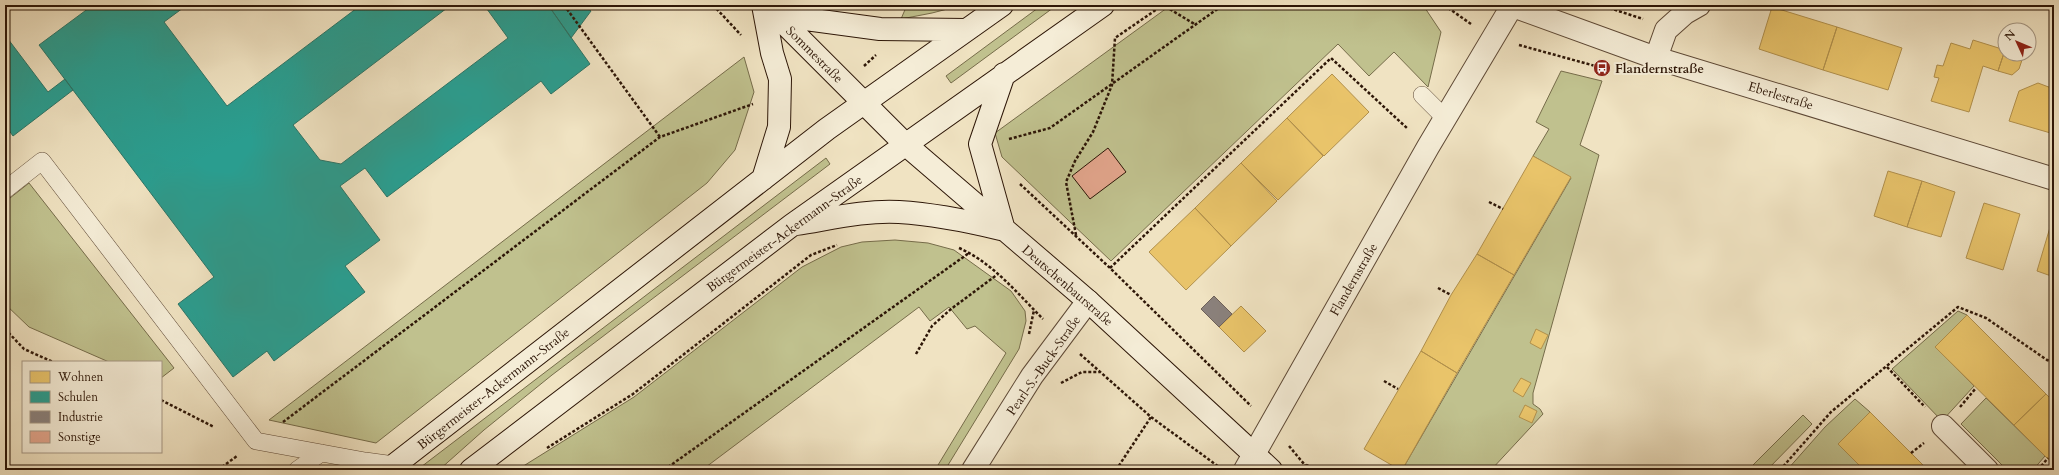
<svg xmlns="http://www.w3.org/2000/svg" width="2059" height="475" viewBox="0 0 2059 475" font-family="Cardo,serif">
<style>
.green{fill:#c0c18e;stroke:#766c4a}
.homes{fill:#e9c46a;stroke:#b1904c}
.schools{fill:#2a9d8f;stroke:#2b7466}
.industry{fill:#8a817c;stroke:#6e6159}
.building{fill:#e2a58c;stroke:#2d1607}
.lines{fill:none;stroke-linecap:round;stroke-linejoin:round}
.lane-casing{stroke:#5e4936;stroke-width:18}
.street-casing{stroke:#5e4936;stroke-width:24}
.secondary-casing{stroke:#2d1607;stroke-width:24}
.path{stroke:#2d1607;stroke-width:2.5;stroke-dasharray:3 2;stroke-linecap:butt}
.lane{stroke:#f5edd7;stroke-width:17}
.street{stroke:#f5edd7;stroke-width:22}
.secondary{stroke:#f5edd7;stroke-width:22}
.labels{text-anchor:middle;stroke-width:4;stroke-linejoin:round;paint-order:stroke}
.street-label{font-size:13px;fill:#2d1607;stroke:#f5edd7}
.poi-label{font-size:13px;font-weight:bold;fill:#2d1607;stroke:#f5edd7;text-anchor:start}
</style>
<rect width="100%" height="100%" fill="#f0e3c2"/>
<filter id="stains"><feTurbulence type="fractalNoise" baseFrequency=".005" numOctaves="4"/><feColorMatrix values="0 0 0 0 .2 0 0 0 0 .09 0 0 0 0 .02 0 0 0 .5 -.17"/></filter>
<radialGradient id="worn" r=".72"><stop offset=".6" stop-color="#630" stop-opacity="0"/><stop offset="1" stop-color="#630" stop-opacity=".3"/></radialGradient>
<path class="green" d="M907,5H963L932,13L901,19Z
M1042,5H1057L951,83L946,76Z
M1171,5H1423L1441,32L1428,87L1394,52L1369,76L1338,44L1111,261L1002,157L995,133Z
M744,57L754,92L735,150L707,183L376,443L269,420Z
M1561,71L1602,81L1580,145L1599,155L1533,393V404L1540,409L1543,414L1491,470H1402L1571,178L1533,156L1549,129L1536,122Z
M826,158L830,164L552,375L484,430L439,470H417Z
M29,183L174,368L161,378V362H109L29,327L5,304V202Z
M895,240L928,243L954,250L1011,291L1025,311L1026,321L1019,349L945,470H935L1006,353L975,326L967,329L949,307L930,321L919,307L702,470H517L634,397L802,267L841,247L862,242Z
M1958,311L1967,315L1936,347L1974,386L1942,421L1892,369Z
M1986,398L2045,456L2033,470H2007L1961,424Z
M1855,399L1870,412L1838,444L1864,470H1787L1825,427Z
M1803,415L1812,424L1767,470H1748Z"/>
<path class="homes" d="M1772,7L1837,27L1823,70L1759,49Z
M2012,26L2025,30H2010Z
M1837,27L1902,48L1888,90L1823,70Z
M1973,40L2005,50L1998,71L1983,66L1969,112L1931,101L1939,78L1934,77L1937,65L1943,66L1951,43L1970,49Z
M2005,50V54H2024L2019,69L2012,75L1998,71Z
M1332,74L1369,112L1324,156L1287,118Z
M2038,83L2054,89V134L2009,121L2019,91Z
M1287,118L1323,156L1278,200L1241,163Z
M1533,156L1571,177L1514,275L1477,254Z
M1241,163L1277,201L1231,246L1195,208Z
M1888,171L1922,181L1907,227L1874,216Z
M1922,181L1955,192L1941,237L1907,227Z
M1984,203L2020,214L2003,270L1966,258Z
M1195,208L1231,246L1186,290L1149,252Z
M2051,224H2054V277L2037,271Z
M1477,254L1514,275L1457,373L1421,351L1451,295Z
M1241,306L1266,331L1244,352L1219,327Z
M1967,315L2046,394L2014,425L1935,347Z
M1536,329L1548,335L1541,349L1530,343Z
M1421,351L1457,373L1402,470H1400L1364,449Z
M1521,378L1531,383L1523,397L1513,391Z
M2046,394L2054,402V465L2014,425Z
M1525,405L1537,411L1532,423L1519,417Z
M1870,412L1928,470H1864L1838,444Z"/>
<path class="schools" d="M93,5H187L164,22L227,106L361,5H451L293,125L320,160L341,164L508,38L484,5H548L590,64L551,94L541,81L387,197L365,168L340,186L380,240L345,266L365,292L274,361L267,351L233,377L178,304L214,277L39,45Z
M556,5H582L591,11L571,38L551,9Z
M5,35L48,92L65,79L73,90L13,136L5,125Z"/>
<path class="industry" d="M1214,296L1232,314L1219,327L1201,309Z"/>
<path class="building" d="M1108,148L1126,172L1090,199L1072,176Z
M235,466L251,470H229Z"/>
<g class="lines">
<defs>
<path id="lane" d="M1422,95L1445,118
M5,190L42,161L256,441L365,461L394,465
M297,470L321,453"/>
<path id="street" d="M1510,5L1656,58L2054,179
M1656,58L1666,30L1685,13L1699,5
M1943,426L1987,470
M973,470L1032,376L1088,301
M1245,470L1428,147L1512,6"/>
<path id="secondary" d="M763,5L772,53L780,79L779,127L763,179
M766,5L905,144L1088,301L1271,470
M776,15L880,29L966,30
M1004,74L980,144L1004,230
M796,224C829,219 865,210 899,212C933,214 968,221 1001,229
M388,470L827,129L1002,5
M471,470L792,225L1103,5"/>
</defs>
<use href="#lane" class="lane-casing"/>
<use href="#street" class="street-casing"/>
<use href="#secondary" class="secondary-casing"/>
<path class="path" d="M564,5L660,137
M713,5L741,35
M1444,5L1471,24
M1600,5L1643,19
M1519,45L1599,67
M864,66L876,55
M1009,139L1050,128L1223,5
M1020,184L1110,268L1251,406
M1489,202L1503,209
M1076,235L1066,182L1075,161L1093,132L1112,85L1115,38L1163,5L1196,25
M959,248C993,263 1017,293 1043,319
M1110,268L1331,58L1408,129
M1438,288L1451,295
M5,329L24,349L53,362
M1029,334L1034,310
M916,354L932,326L951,309L998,274
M1080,354L1151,417L1219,467
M1887,367L1925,407
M1384,381L1398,389
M1061,383L1082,372H1100
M161,400L214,427
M1960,407L1976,388
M283,422L660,137L753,104
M1289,446L1309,470
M547,448L633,394L811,255L837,245
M1911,453L1924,443
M1306,465L1317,470
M218,470L237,456
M664,470L969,253
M1116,470L1151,417
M1301,470L1306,465
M1780,470L1831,412L1958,307L1986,318L2047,360L2054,363
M2038,470L2048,458"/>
<use href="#lane" class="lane"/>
<use href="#street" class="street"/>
<use href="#secondary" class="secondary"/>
</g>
<defs>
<symbol id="bus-disc" viewBox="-11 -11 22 22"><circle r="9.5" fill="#8f2418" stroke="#f5edd7"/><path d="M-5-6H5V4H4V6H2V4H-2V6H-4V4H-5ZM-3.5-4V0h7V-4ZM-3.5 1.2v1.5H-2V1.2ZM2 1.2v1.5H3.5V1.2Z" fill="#fff"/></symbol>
</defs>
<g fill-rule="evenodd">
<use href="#bus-disc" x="1592" y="58" width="20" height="20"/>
</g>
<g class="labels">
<g class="street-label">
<text transform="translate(815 54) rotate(45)" y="5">Sommestraße</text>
<text transform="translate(1781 95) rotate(17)" y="5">Eberlestraße</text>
<text transform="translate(784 233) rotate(-36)" y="5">Bürgermeister-Ackermann-Straße</text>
<text transform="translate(1353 279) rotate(-60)" y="5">Flandernstraße</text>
<text transform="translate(1068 285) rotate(41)" y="5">Deutschenbaurstraße</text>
<text transform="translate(1043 365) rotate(-55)" y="5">Pearl-S.-Buck-Straße</text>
<text transform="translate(493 388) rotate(-38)" y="5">Bürgermeister-Ackermann-Straße</text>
</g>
<g class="poi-label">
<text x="1615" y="73">Flandernstraße</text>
</g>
</g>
<rect width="2059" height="475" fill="none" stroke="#f0e3c2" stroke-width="20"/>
<rect x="6" y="6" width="2047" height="463" fill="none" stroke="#2d1607" stroke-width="2"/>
<rect x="10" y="10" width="2039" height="455" fill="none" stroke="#2d1607"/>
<rect x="22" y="361" width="140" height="92" fill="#f5edd7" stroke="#a59784"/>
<rect x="30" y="371" width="20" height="12" fill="#e9c46a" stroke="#a59784"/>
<text x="58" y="381" font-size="12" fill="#2d1607">Wohnen</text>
<rect x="30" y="391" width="20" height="12" fill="#2a9d8f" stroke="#a59784"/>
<text x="58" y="401" font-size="12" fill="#2d1607">Schulen</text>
<rect x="30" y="411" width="20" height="12" fill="#8a817c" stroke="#a59784"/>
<text x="58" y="421" font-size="12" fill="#2d1607">Industrie</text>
<rect x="30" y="431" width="20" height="12" fill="#e2a58c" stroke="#a59784"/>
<text x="58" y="441" font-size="12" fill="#2d1607">Sonstige</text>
<g transform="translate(2017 42) rotate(314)"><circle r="19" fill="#f5edd7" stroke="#a59784"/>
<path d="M0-3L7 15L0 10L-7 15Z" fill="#8f2418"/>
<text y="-6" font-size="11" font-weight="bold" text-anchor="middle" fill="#2d1607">N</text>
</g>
<rect width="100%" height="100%" filter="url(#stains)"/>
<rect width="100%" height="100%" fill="url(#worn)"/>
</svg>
